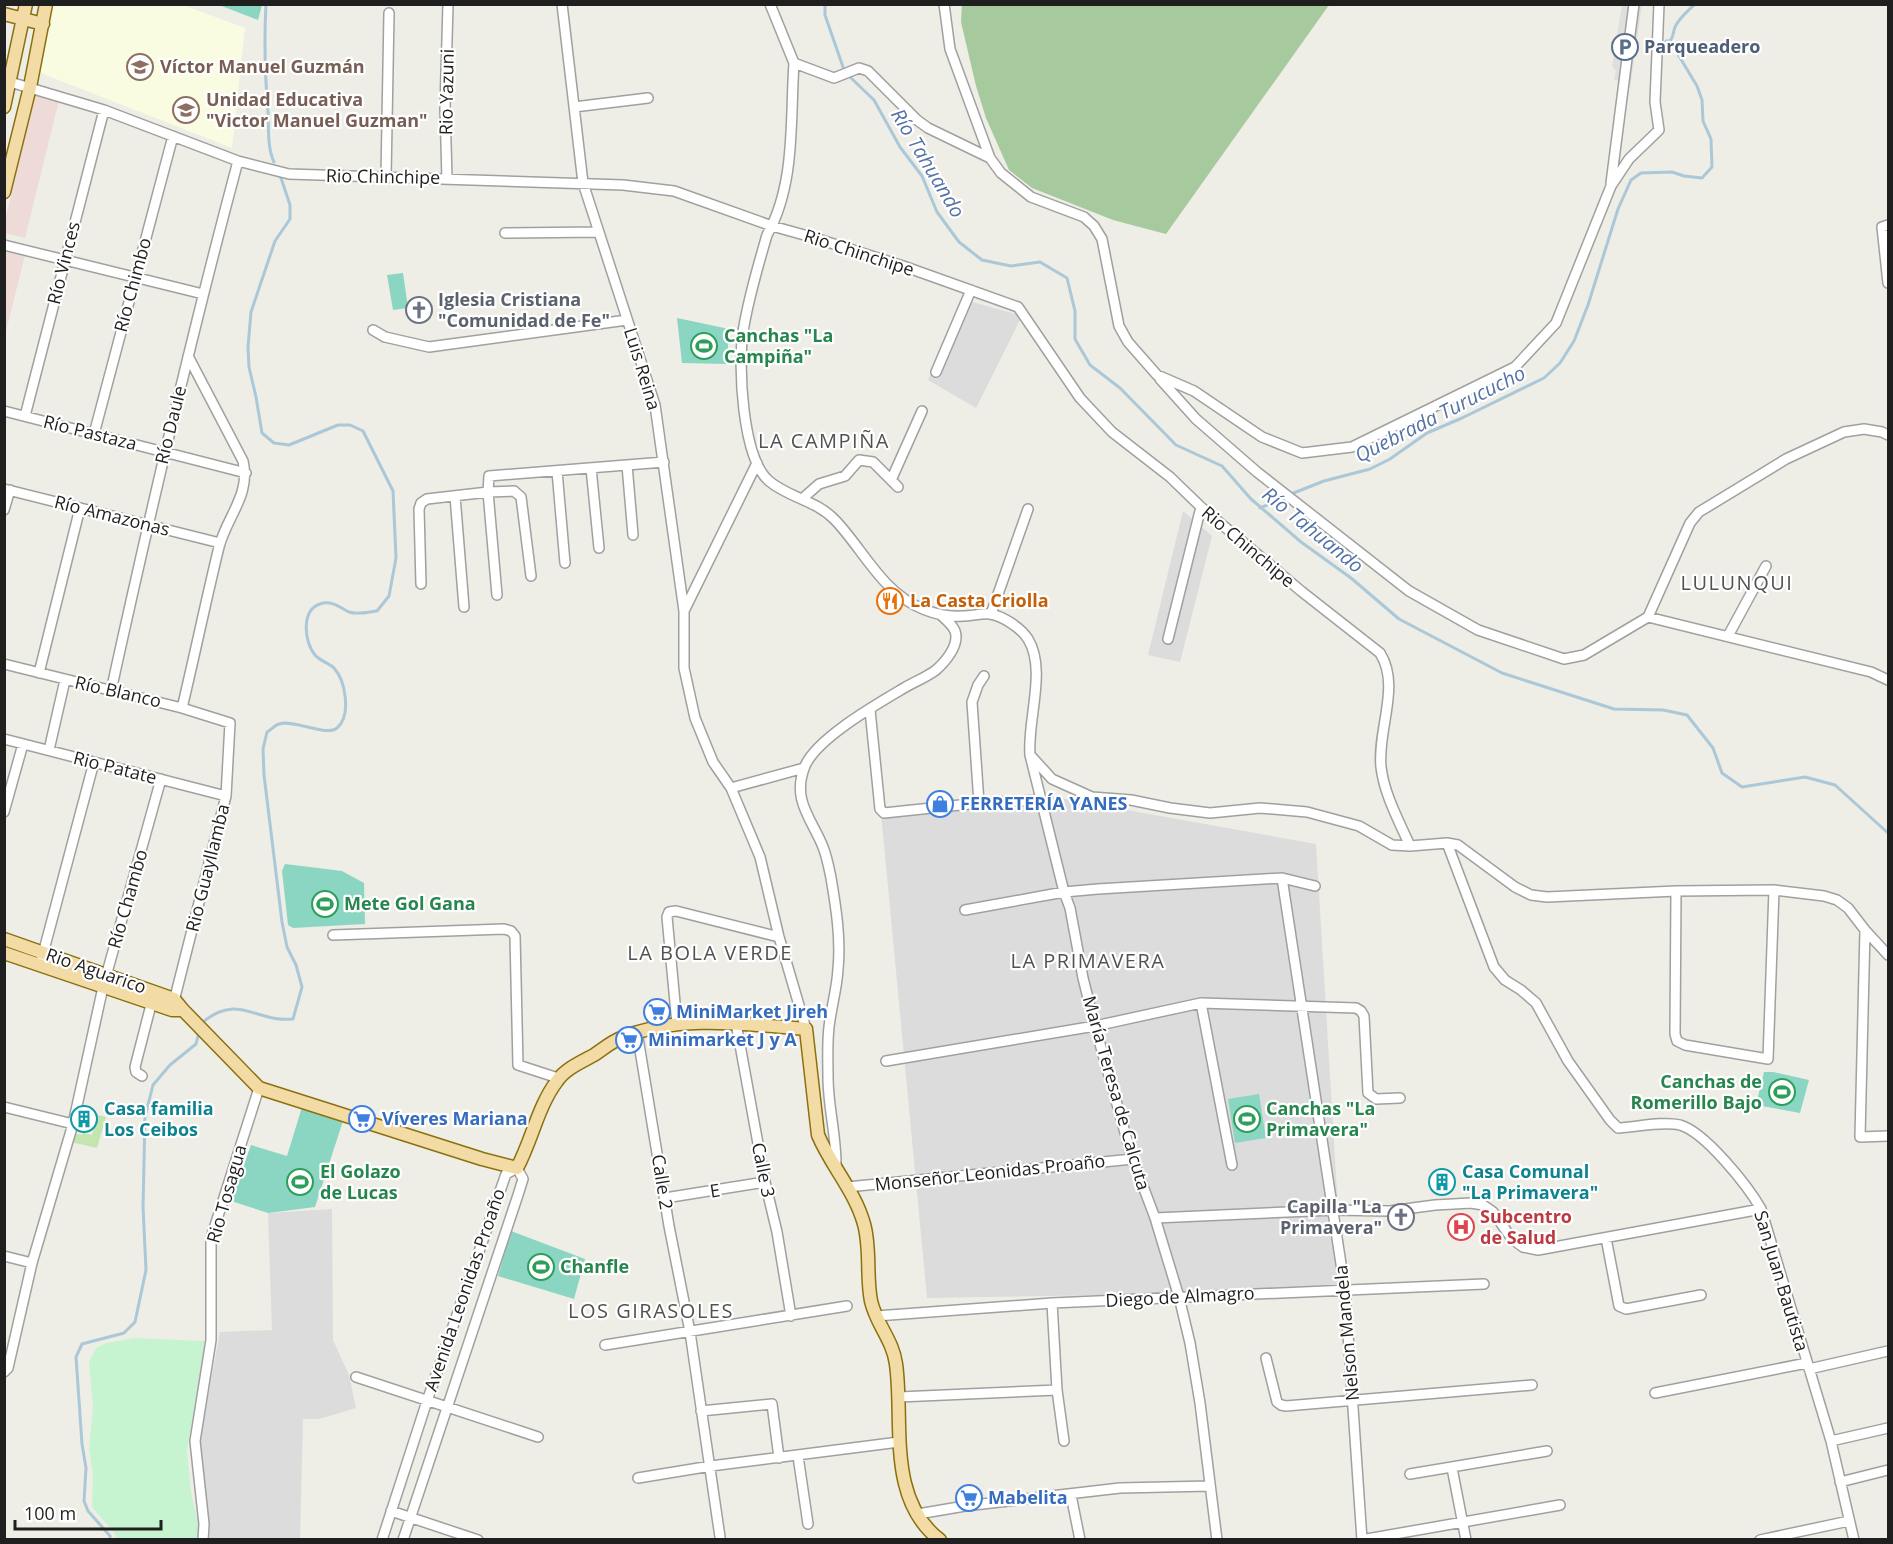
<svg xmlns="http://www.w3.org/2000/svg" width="1893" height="1544" viewBox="0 0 1893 1544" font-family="'Open Sans',sans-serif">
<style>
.residential{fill:#dddcdc}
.commercial{fill:#eedad7}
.education{fill:#f9fce1}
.grass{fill:#c4e4b0}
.forest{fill:#a6ca9e}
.park{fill:#c7f4d0}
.pitch{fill:#8bd6c2}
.parking{fill:#dfdfdf}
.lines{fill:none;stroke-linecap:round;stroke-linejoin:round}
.stream{stroke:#aac8d8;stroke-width:3}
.minor-casing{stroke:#a0a0a0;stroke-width:12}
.major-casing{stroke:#8b700e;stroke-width:15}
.minor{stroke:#fff;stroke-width:9}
.major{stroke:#f3dba6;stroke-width:12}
.labels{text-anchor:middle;stroke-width:4.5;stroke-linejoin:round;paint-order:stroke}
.service-label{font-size:18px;font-weight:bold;fill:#4e5e75;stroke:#fff;text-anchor:start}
.education-label{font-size:18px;font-weight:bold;fill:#785e54;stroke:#fff;text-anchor:start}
.street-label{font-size:18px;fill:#1f1f1f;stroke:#fff}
.worship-label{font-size:18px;font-weight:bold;fill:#5b616d;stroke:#fff;text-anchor:start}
.leisure-label{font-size:18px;font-weight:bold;fill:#27864d;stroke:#fff;text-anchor:start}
.food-label{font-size:18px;font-weight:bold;fill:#c56008;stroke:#fff;text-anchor:start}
.shop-label{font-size:18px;font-weight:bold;fill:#366cbe;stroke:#fff;text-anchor:start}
.culture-label{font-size:18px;font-weight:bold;fill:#0d838f;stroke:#fff;text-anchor:start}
.health-label{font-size:18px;font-weight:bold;fill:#be3a42;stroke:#fff;text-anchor:start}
.water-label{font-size:20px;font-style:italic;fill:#5473a5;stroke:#fff}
.neighbourhood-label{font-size:20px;letter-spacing:1.5px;fill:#525252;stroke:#fff}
</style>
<rect width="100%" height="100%" fill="#eeede6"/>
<path class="residential" d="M962,299L1022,316L976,408L928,380Z
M1183,511L1212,536L1180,662L1148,655Z
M1038,794L1316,844L1343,1291L927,1298L881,813Z
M332,1209L333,1340L349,1375L356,1408L319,1419H303L300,1539L206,1540L199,1461L200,1439L220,1332L272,1330L268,1213Z"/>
<path class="commercial" d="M35,94L59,100L25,238L5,233V221Z
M5,250L25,255L5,335L4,250Z"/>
<path class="education" d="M49,5H183L245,28L232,148L38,72Z"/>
<path class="grass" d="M93,1114L106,1117L97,1148L71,1142L73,1133L82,1135L83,1133L92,1135L95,1125L90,1123Z"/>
<path class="forest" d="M962,4H1329V5L1166,234L1113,220L1032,188L1009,170L986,118L976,86L961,22Z"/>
<path class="park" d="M134,1338L205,1341L187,1451L191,1492L200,1533L198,1539H117L114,1532L92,1507L93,1474L89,1449L93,1407L89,1362L96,1348L106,1343Z"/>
<path class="pitch" d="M219,5H262L258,20Z
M403,273L408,308L393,310L387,275Z
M677,318L729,329L727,364L682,363Z
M285,864L342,871L364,883L365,924L293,928L288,925L282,871Z
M1764,1072H1773L1809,1080L1800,1113L1756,1105Z
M1259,1094L1266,1138L1235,1143L1228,1099Z
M302,1107L343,1121L315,1207L268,1213L231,1201L251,1145L287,1156Z
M511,1231L585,1259L574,1299L498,1276Z"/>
<path class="parking" d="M1622,5H1642L1630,88L1614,79L1616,71L1612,66Z"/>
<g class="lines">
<path class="stream" d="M266,4C264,40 265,76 268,112C269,129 267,147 274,162
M825,4V15L843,67
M851,78L874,100L900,147L922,176L937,212L959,242L982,260L1011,266L1040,262L1067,278L1075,311V339L1090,365L1120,388L1176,445L1222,466L1251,499L1301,542L1351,578L1399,619L1502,673L1614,709L1663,710L1687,715L1713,748L1722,773L1742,787L1805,777L1835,785L1888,833
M1291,494L1324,481L1370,469L1390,459L1427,433L1462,418L1544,378L1560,363L1574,341L1588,305L1618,209L1631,180L1641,173L1672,172L1684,176L1702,178L1712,167L1711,139L1703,121L1702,100L1697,86L1673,46L1666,45V41H1670C1674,36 1673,32 1675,27C1679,18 1688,11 1695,4
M1260,508L1272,503
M202,1023C237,992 256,1023 293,1019L302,987L296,965L287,947L282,922L264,775L263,749L267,732C271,730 275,725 279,724C295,719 326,737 337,728C352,715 345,680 334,668C329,663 320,661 315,655C304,642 301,610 320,604C332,600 339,607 349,612C358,615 368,612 377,611L389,596L396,558L393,491L363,431L350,425H338L289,445L274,443L262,433L256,397L249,367L248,347L251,312L275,241L290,219V205L281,178
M110,1540V1536L88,1511L84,1501L86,1468L82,1444L76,1357L82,1344L124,1333L135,1322L146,1270L143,1207L145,1117L153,1085L170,1065L196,1044L199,1032"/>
<defs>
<path id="minor" d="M562,4L583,183L655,405L684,611V668L695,718L713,762L731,788L760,857L779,937L806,1029
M770,4L794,63L834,78L859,68L868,71L917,120L928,128L990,158
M944,4L950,49L990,158L1001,173L1031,197L1084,217L1094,226L1102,239L1119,326L1128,342L1157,375L1194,391L1262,437L1302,453L1352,447L1515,367L1556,323L1611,186L1629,159L1659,130L1655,102L1659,4
M794,63C790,119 796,184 767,235C758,266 748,299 743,332C738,365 742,458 769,481C789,498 816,500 835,520C863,549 882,593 923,609C935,614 950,617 963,616C972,616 982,613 990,614C1003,616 1021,628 1028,639C1047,670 1027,720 1030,755L1064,892L1070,908L1083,978L1095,1026L1131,1154L1155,1218L1179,1297L1190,1343L1200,1403L1217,1540
M10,82L104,110L238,161L289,174L623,185L674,191L772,226L815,238L903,266L1018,307L1080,398L1112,432L1170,477L1201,507L1301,591L1380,653C1401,686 1377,730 1381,767C1384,794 1399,821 1410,846
M574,107L648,98
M386,177L389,13
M447,179L445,108L448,4
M1611,183L1634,4
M1888,225L1882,227L1888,283
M505,233L599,232
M4,245L203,294
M373,330L385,337L429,347L627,320
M936,372L971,290
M1160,379L1196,419L1257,472L1409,591L1478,630L1564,659L1584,655L1648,617L1871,672L1888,680
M4,411L246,473
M25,416L104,110
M94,434L173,136
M627,465L633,535
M591,468L599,548
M557,471L565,563
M892,478L922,411
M4,489L220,543
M455,496L464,607
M802,499L819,484L845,476L859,460L873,462L898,487
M4,510L10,490
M421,584L419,509L421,503L427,499L488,492L489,476L664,462
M497,595L488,492L514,491L521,497L531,576
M684,611L757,463
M991,614L1028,509
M1648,617L1690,523L1699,512L1786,459L1844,432L1864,429L1882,432L1888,435
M1728,636L1766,566
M1168,639L1201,507
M4,664L182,708L230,723L226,796L173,1005
M39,673L80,508
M111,691C150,513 191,337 238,161
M182,708C195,654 206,600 219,547C227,516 251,495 243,461L188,356
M870,710L880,809L884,813L979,803L1040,800
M4,739L226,796
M49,750L65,680
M1031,756L1052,779L1092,797L1131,800L1170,808L1210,813L1260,808L1307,812L1359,826L1392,845L1410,846L1447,843L1458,845L1515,887L1531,895L1547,897L1676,891L1774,890L1824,896L1837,900L1848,908L1865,930L1888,955
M731,788L804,768
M979,803L972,702L978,685L984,676
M4,812L23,744
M1447,843L1494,967L1505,980L1521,990L1536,1003L1568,1061L1610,1120L1618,1128C1636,1127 1663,1121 1680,1125C1705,1132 1748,1186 1761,1209L1831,1441L1854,1540
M1282,878L1345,1290L1362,1540
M1676,891L1675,1034L1677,1041L1685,1045L1768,1059L1774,890
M965,910L1064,892L1098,889L1282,878L1315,886
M1865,930L1860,1137L1888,1136
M333,935L504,929L511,931L515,936L518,1065L558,1078
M40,965L94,762
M1201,1003L1232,1165
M736,1023L765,1182L777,1232L791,1316
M677,1024L667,917L669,912L676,911L779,937
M637,1032L669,1226L690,1332L720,1537
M886,1061L1095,1026L1201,1003L1356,1008L1361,1011L1364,1016L1368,1093L1376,1099L1400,1098
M142,1076L136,1072L135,1067L153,997
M4,1107L73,1124
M836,1168C837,1138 828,1108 828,1077C828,1061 827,1044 829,1027C831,1008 837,989 838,969C841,939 836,907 831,878C829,868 827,857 823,847C812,819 791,800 805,766C817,738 877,704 904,688C914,682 927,677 936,670C945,662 960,645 955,631C952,624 945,619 940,614
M847,1187L1133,1159
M665,1198L765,1182
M1155,1218L1334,1210L1390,1211L1435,1205L1471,1203L1483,1205L1493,1212L1512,1239L1523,1247L1538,1250L1761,1209
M1606,1238L1619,1306L1626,1309L1701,1295
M4,1256L32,1263
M1052,1303L1057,1390L1064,1441
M876,1316L1052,1303L1484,1284
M605,1345L847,1306
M1266,1358L1277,1402L1281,1405L1286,1406L1532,1385
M1809,1369L1888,1351
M4,1372L8,1368L32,1263L73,1124L103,987L161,779
M356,1377L538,1437
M1655,1393L1807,1363
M899,1397L1057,1390
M701,1411L772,1404L779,1458
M1831,1441L1888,1428
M798,1456L808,1524
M1452,1468L1466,1540
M1410,1474L1547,1451
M638,1478L711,1466L899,1442
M1840,1482L1888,1470
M1071,1495L1080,1540
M391,1511L478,1540
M918,1514L965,1506L1120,1488L1210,1486
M203,1540L204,1524L195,1441L211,1340V1238L259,1088
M382,1540L427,1401L506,1174L517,1168L523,1179L518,1195L403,1540
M1361,1540L1560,1505
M1760,1540L1849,1521"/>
<path id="major" d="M4,14L43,24
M4,107L26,4
M4,192L30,87L46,4
M4,939L174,999L183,1010L259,1088L482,1159L517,1168C532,1140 538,1106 557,1081C565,1069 581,1062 594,1055C603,1049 611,1042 621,1038C679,1014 745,1024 806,1029L818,1135C831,1166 855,1191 864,1224C871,1249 866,1276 871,1301C876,1324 893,1340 896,1364C904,1421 886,1499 940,1540
M4,953L172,1010H183"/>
</defs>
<use href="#minor" class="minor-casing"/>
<use href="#major" class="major-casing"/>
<use href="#minor" class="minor"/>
<use href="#major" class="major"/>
</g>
<defs>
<symbol id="parking-ring" viewBox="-11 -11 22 22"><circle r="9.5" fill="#fff" stroke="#5c6f8a" stroke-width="1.5"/><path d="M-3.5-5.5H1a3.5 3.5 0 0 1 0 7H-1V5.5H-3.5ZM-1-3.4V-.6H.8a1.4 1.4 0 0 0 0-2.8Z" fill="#5c6f8a"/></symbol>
<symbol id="school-ring" viewBox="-11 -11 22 22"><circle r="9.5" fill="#fff" stroke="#8d6e63" stroke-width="1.5"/><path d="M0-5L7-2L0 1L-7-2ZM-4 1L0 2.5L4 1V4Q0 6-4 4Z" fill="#8d6e63"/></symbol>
<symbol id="university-ring" viewBox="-11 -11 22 22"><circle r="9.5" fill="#fff" stroke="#8d6e63" stroke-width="1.5"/><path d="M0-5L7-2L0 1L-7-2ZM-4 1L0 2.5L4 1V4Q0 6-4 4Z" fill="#8d6e63"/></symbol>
<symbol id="church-ring" viewBox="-11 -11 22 22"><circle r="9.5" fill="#fff" stroke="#6b7280" stroke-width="1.5"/><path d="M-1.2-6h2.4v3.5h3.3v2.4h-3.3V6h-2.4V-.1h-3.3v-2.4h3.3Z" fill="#6b7280"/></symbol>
<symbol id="stadium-ring" viewBox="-11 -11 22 22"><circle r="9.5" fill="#fff" stroke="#2e9e5b" stroke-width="1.5"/><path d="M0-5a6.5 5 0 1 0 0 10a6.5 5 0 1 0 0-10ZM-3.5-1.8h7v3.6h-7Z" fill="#2e9e5b"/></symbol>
<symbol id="restaurant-ring" viewBox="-11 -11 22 22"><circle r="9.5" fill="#fff" stroke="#e8710a" stroke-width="1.5"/><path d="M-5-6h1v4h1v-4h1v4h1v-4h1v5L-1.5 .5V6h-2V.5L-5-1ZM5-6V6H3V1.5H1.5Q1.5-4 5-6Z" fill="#e8710a"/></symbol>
<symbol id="shop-ring" viewBox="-11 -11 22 22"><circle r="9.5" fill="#fff" stroke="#3f7fe0" stroke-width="1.5"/><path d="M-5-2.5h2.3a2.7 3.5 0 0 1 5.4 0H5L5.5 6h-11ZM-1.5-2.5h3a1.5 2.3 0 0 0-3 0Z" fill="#3f7fe0"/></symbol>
<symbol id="supermarket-ring" viewBox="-11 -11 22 22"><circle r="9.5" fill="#fff" stroke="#3f7fe0" stroke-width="1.5"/><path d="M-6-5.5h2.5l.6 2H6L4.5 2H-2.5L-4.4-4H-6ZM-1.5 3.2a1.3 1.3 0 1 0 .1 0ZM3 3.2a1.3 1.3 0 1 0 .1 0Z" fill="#3f7fe0"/></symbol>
<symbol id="building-ring" viewBox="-11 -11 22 22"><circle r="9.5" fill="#fff" stroke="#0f9aa8" stroke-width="1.5"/><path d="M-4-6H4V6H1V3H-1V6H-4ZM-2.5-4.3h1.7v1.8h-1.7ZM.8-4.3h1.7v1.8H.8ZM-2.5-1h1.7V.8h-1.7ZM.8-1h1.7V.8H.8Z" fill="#0f9aa8"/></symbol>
<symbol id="hospital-ring" viewBox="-11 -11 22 22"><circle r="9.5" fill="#fff" stroke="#e0444e" stroke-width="1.5"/><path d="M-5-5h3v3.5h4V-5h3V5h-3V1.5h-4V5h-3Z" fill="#e0444e"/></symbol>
</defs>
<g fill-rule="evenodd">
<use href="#parking-ring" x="1610" y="32" width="30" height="30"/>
<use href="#school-ring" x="125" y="52" width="30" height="30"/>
<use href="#university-ring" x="171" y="95" width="30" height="30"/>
<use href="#church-ring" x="404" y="295" width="30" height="30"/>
<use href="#stadium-ring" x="689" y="331" width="30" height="30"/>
<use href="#restaurant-ring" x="875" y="586" width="30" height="30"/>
<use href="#shop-ring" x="925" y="789" width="30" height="30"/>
<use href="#stadium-ring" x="310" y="889" width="30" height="30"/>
<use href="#supermarket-ring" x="642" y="997" width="30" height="30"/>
<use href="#supermarket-ring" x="614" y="1025" width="30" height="30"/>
<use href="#stadium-ring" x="1767" y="1077" width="30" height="30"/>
<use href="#building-ring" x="69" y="1104" width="30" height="30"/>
<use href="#supermarket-ring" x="347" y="1104" width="30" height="30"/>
<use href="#stadium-ring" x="1232" y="1104" width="30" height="30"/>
<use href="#stadium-ring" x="285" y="1167" width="30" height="30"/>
<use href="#building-ring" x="1427" y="1167" width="30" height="30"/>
<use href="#church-ring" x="1386" y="1202" width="30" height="30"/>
<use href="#hospital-ring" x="1446" y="1212" width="30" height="30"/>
<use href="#stadium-ring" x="526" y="1252" width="30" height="30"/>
<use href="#supermarket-ring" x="954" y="1483" width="30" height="30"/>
</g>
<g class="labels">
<g class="service-label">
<text x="1644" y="53">Parqueadero</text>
</g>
<g class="education-label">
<text x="160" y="73">Víctor Manuel Guzmán</text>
<text x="206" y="106">Unidad Educativa<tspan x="206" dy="21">"Victor Manuel Guzman"</tspan></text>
</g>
<g class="street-label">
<text transform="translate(447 92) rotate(-89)" y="6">Rio Yazuni</text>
<text transform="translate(383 177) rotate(1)" y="6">Rio Chinchipe</text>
<text transform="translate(859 253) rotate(18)" y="6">Rio Chinchipe</text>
<text transform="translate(64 263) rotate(-76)" y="6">Río Vinces</text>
<text transform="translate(133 285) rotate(-75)" y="6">Río Chimbo</text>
<text transform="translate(642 369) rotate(73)" y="6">Luis Reina</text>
<text transform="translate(171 425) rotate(-76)" y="6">Río Daule</text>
<text transform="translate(90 433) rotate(14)" y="6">Río Pastaza</text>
<text transform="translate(112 516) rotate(14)" y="6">Río Amazonas</text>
<text transform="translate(1248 547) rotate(40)" y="6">Rio Chinchipe</text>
<text transform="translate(118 692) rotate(13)" y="6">Río Blanco</text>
<text transform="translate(115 768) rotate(14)" y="6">Rio Patate</text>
<text transform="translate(208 868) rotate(-76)" y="6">Rio Guayllamba</text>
<text transform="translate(128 899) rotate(-74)" y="6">Río Chambo</text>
<text transform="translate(96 971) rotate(19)" y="6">Rio Aguarico</text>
<text transform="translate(1116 1093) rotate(74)" y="6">María Teresa de Calcuta</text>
<text transform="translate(763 1170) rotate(79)" y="6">Calle 3</text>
<text transform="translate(990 1173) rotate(-6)" y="6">Monseñor Leonidas Proaño</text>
<text transform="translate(662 1182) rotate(81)" y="6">Calle 2</text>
<text transform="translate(715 1191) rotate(-9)" y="6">E</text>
<text transform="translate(227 1194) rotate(-74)" y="6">Rio Tosagua</text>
<text transform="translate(1781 1281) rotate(73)" y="6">San Juan Bautista</text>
<text transform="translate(465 1290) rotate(-71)" y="6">Avenida Leonidas Proaño</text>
<text transform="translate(1180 1297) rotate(-3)" y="6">Diego de Almagro</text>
<text transform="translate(1347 1333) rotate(-95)" y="6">Nelson Mandela</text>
</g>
<g class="worship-label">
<text x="438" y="306">Iglesia Cristiana<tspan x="438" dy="21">"Comunidad de Fe"</tspan></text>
<text x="1382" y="1213" text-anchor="end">Capilla "La<tspan x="1382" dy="21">Primavera"</tspan></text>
</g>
<g class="leisure-label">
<text x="724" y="342">Canchas "La<tspan x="724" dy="21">Campiña"</tspan></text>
<text x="344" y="910">Mete Gol Gana</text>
<text x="1762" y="1088" text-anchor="end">Canchas de<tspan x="1762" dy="21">Romerillo Bajo</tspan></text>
<text x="1266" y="1115">Canchas "La<tspan x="1266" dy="21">Primavera"</tspan></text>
<text x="320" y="1178">El Golazo<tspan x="320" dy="21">de Lucas</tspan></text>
<text x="560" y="1273">Chanfle</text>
</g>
<g class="food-label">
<text x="910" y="607">La Casta Criolla</text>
</g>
<g class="shop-label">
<text x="960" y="810">FERRETERÍA YANES</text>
<text x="676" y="1018">MiniMarket Jireh</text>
<text x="648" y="1046">Minimarket J y A</text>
<text x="382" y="1125">Víveres Mariana</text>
<text x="988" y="1504">Mabelita</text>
</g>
<g class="culture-label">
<text x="104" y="1115">Casa familia<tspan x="104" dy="21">Los Ceibos</tspan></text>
<text x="1462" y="1178">Casa Comunal<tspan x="1462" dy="21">"La Primavera"</tspan></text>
</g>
<g class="health-label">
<text x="1480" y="1223">Subcentro<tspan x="1480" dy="21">de Salud</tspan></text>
</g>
<g class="water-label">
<text transform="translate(928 163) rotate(59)" y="7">Río Tahuando</text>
<text transform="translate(1440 414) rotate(-27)" y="7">Quebrada Turucucho</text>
<text transform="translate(1313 530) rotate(39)" y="7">Río Tahuando</text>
</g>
<g class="neighbourhood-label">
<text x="824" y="448">LA CAMPIÑA</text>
<text x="1737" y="590">LULUNQUI</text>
<text x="710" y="960">LA BOLA VERDE</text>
<text x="1088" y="968">LA PRIMAVERA</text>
<text x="651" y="1318">LOS GIRASOLES</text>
</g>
</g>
<rect width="1893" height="1544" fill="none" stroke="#1f1f1f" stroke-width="12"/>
<path d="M15 1520v9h146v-9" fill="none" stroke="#1f1f1f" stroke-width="3"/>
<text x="24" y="1520" font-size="18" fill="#1f1f1f" stroke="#ffffff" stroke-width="4.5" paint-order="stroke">100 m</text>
</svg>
